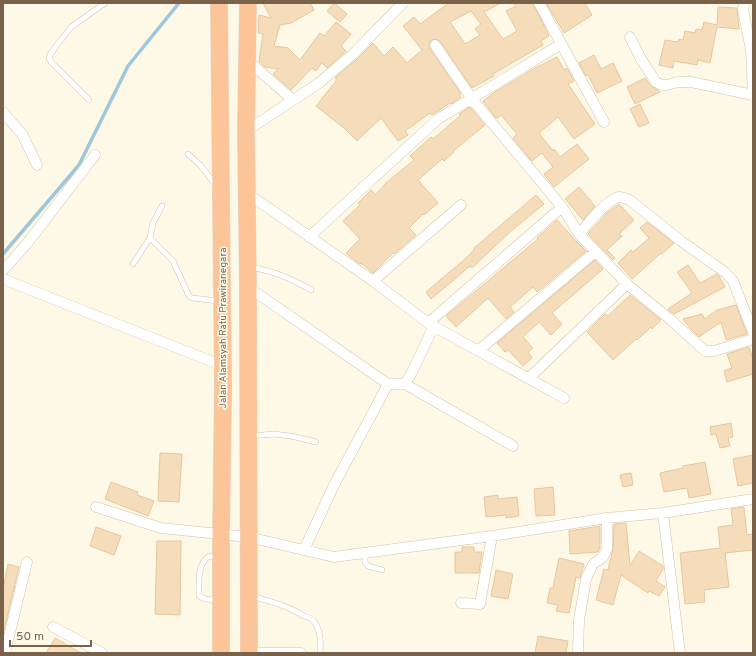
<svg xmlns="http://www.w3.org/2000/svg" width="756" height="656" viewBox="0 0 756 656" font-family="Overpass,sans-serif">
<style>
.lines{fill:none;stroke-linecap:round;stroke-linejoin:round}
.stream{stroke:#9ec7db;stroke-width:3.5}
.building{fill:#f5ddbc;stroke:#e8c69b;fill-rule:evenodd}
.lane-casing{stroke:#d0c2ab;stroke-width:6}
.street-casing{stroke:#d0c2ab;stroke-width:11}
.highway-casing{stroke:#e2dcd7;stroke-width:18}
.lane{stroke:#fff;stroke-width:5}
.street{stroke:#fff;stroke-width:10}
.highway{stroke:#fbc499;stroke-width:17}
.labels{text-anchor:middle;stroke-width:3;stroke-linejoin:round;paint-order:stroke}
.street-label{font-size:10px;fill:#796249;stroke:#fffbed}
</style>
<rect width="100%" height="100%" fill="#fef9e6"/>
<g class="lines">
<path class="stream" d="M3,254L79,165L128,66L179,3"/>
</g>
<path class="building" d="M263,3H310L314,10L291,23L280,25L274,46L288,48L300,60L320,33L324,36L336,22L351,34L341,46L346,51L327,68L322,63L316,71L312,68L291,90L273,74L278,69L265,67L259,61L263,34L258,33L259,15L271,18Z
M334,3L347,14L340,22L327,11Z
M449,3H501L484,12L503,39L517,31L506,11L516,6L514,3H533L549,36L541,41L543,45L493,74L494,76L472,88L440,41L435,39L431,40L429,45L430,49L461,94L459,95L461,97L451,104L450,103L432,115L430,113L405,131L408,135L398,141L381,118L357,141L345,129L316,106L336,81V77L356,60L373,43L384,56L393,47L407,63L422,50L403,26L414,17L420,24ZM471,11L481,24L475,29L480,35L465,44L450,22Z
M546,3H585L592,15L564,33Z
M718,7L737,8L739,29L717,27L710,63L698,60L697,65L674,61L673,68L659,65L665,40L678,42L679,39L683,40L685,31L695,33L696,29L702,30L704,22L717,25Z
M594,55L601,69L613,63L622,81L597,93L588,75L586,76L579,63Z
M557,57L564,70L567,68L574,81L568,84L595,124L574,139L558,117L539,133L553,151L554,149L560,157L577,144L589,159L554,187L544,174L553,167L542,153L532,161L513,138L517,134L501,115L497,118L495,117L483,101L495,92L535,68Z
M645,78L651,86L660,92L635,104L627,87Z
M640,104L649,123L639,127L630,109Z
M470,107L485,125L453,151L454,152L444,161L442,159L418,180L438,203L424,215L423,214L409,228L416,235L394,254L393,253L373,273L361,263L360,264L353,259L346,253L360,239L343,221L360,205L358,203L371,190L375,195L386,183L414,160L410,156L431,137L433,139L461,115L459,114Z
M579,187L595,206L583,220L565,199Z
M536,195L544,204L511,231L472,268L470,266L431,299L426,292L465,259L475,249L474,248Z
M619,204L634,220L619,234L622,236L607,250L615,258L613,260L588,234L608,212Z
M557,220L577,242L586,251L537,292L533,287L510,307L514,312L506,319L488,298L456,327L446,316L538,239L537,238Z
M647,222L674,243L662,254L661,253L632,279L618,263L631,250L633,252L649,238L640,228Z
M595,260L603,269L552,313L562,324L551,335L539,322L523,337L533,348L528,352L532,358L523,366L508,350L505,352L497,343Z
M688,265L700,283L717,274L719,276L725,287L674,314L668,309L692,293L677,272Z
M630,295L661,320L652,329L651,327L637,340L636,339L613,360L587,332L605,314L608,316Z
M736,305L747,334L726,340L721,322L699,337L690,328L683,319L702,314L705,319L717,310Z
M749,347L753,359V374L727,382L724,371L732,368L727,354Z
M731,423L733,437L728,438L730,446L720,448L716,434L711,435L710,427Z
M160,453L182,454L179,502L158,501Z
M753,455V483L738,486L733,459Z
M705,462L711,494L689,498L687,488L664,492L660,473L683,468V466Z
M631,473L633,485L623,487L620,475Z
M111,482L138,492L137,495L154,501L148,516L105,499Z
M553,487L555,515L536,516L534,489Z
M498,495V499L517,497L519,516L506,518V515L486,517L484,497Z
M744,507L747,535L753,534V550L725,553L729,587L704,590L705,602L685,604L680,553L720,548L718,527L733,525L731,509Z
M626,523L630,566L639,551L663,566V569L656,581L665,587L659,596L649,591L648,593L621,575L613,605L596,600L604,569L608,570L613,549L614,524Z
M600,526V547L598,552L570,554L569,531Z
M96,527L121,536L114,555L90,546Z
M157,541H181L180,615L155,614Z
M462,547H474V552H482L479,573H455V552H462Z
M559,558L584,564L580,578L576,577L569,613L556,611L558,605L547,603L550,588H553Z
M8,564L19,567L3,634V589Z
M496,570L513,574L508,599L491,596Z
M538,636L568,641L566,653H535Z
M55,638L81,653H46Z"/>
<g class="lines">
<defs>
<path id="lane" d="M89,100L51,62L49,58L51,53L71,27L105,3
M188,154L200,165L215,184
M162,206L153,223L150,238L173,261L189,296L192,298L219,301
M133,264L150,238
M251,267C275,272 291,278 311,290
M250,436L273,434L291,436L316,442
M365,554V562L368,566L382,570
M218,558L209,556C197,564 199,583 199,596L205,599L218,600
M251,596C270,601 288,606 304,616C307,617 311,618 313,620C321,629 321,642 320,653"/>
<path id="street" d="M539,3L604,122
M744,3L743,10L751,50L753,95
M630,37L641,59L656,82L662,85H667L678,82H691L753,95
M247,60L293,100
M3,112L22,134L37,165
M246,131L319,83L352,55L403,3
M247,193L373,281L428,323L564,398
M562,207L579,234L627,284L671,320L705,351H714L753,339
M579,234C588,224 607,199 619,197C624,197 627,199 631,201L681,241L726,273L733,281L753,332
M309,237L438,119L561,44
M3,270L9,264L29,241L95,155
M3,279L223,366
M373,281L461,205
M248,287L388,384
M428,323L562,207L472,99L435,45
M479,350L595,252
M529,378L627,284
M405,384L513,446
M96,507L161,528L248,537L334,557L492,536L607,518L663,513L753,499
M663,513L680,653
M304,550L334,485L388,384H405L412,372L434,326
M461,603L480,604L492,536
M53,627L102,653
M5,653L27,562
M249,653H301
M578,653L579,620L586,579L593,564L603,557L607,549V518"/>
<path id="highway" d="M219,3L223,386L221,541V653
M248,3L246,131L248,287L249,653"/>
</defs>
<use href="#lane" class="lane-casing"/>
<use href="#street" class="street-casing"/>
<use href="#highway" class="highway-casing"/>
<use href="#lane" class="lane"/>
<use href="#street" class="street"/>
<use href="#highway" class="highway"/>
</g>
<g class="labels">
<g class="street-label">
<text transform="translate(222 328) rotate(-90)" y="4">Jalan Alamsyah Ratu Prawiranegara</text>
</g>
</g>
<rect width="756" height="656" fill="none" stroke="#796249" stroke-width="8"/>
<path d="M10 640v6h81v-6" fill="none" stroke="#796249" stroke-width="2"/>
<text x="16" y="640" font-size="12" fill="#796249" stroke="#fffbed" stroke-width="3" paint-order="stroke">50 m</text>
</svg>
